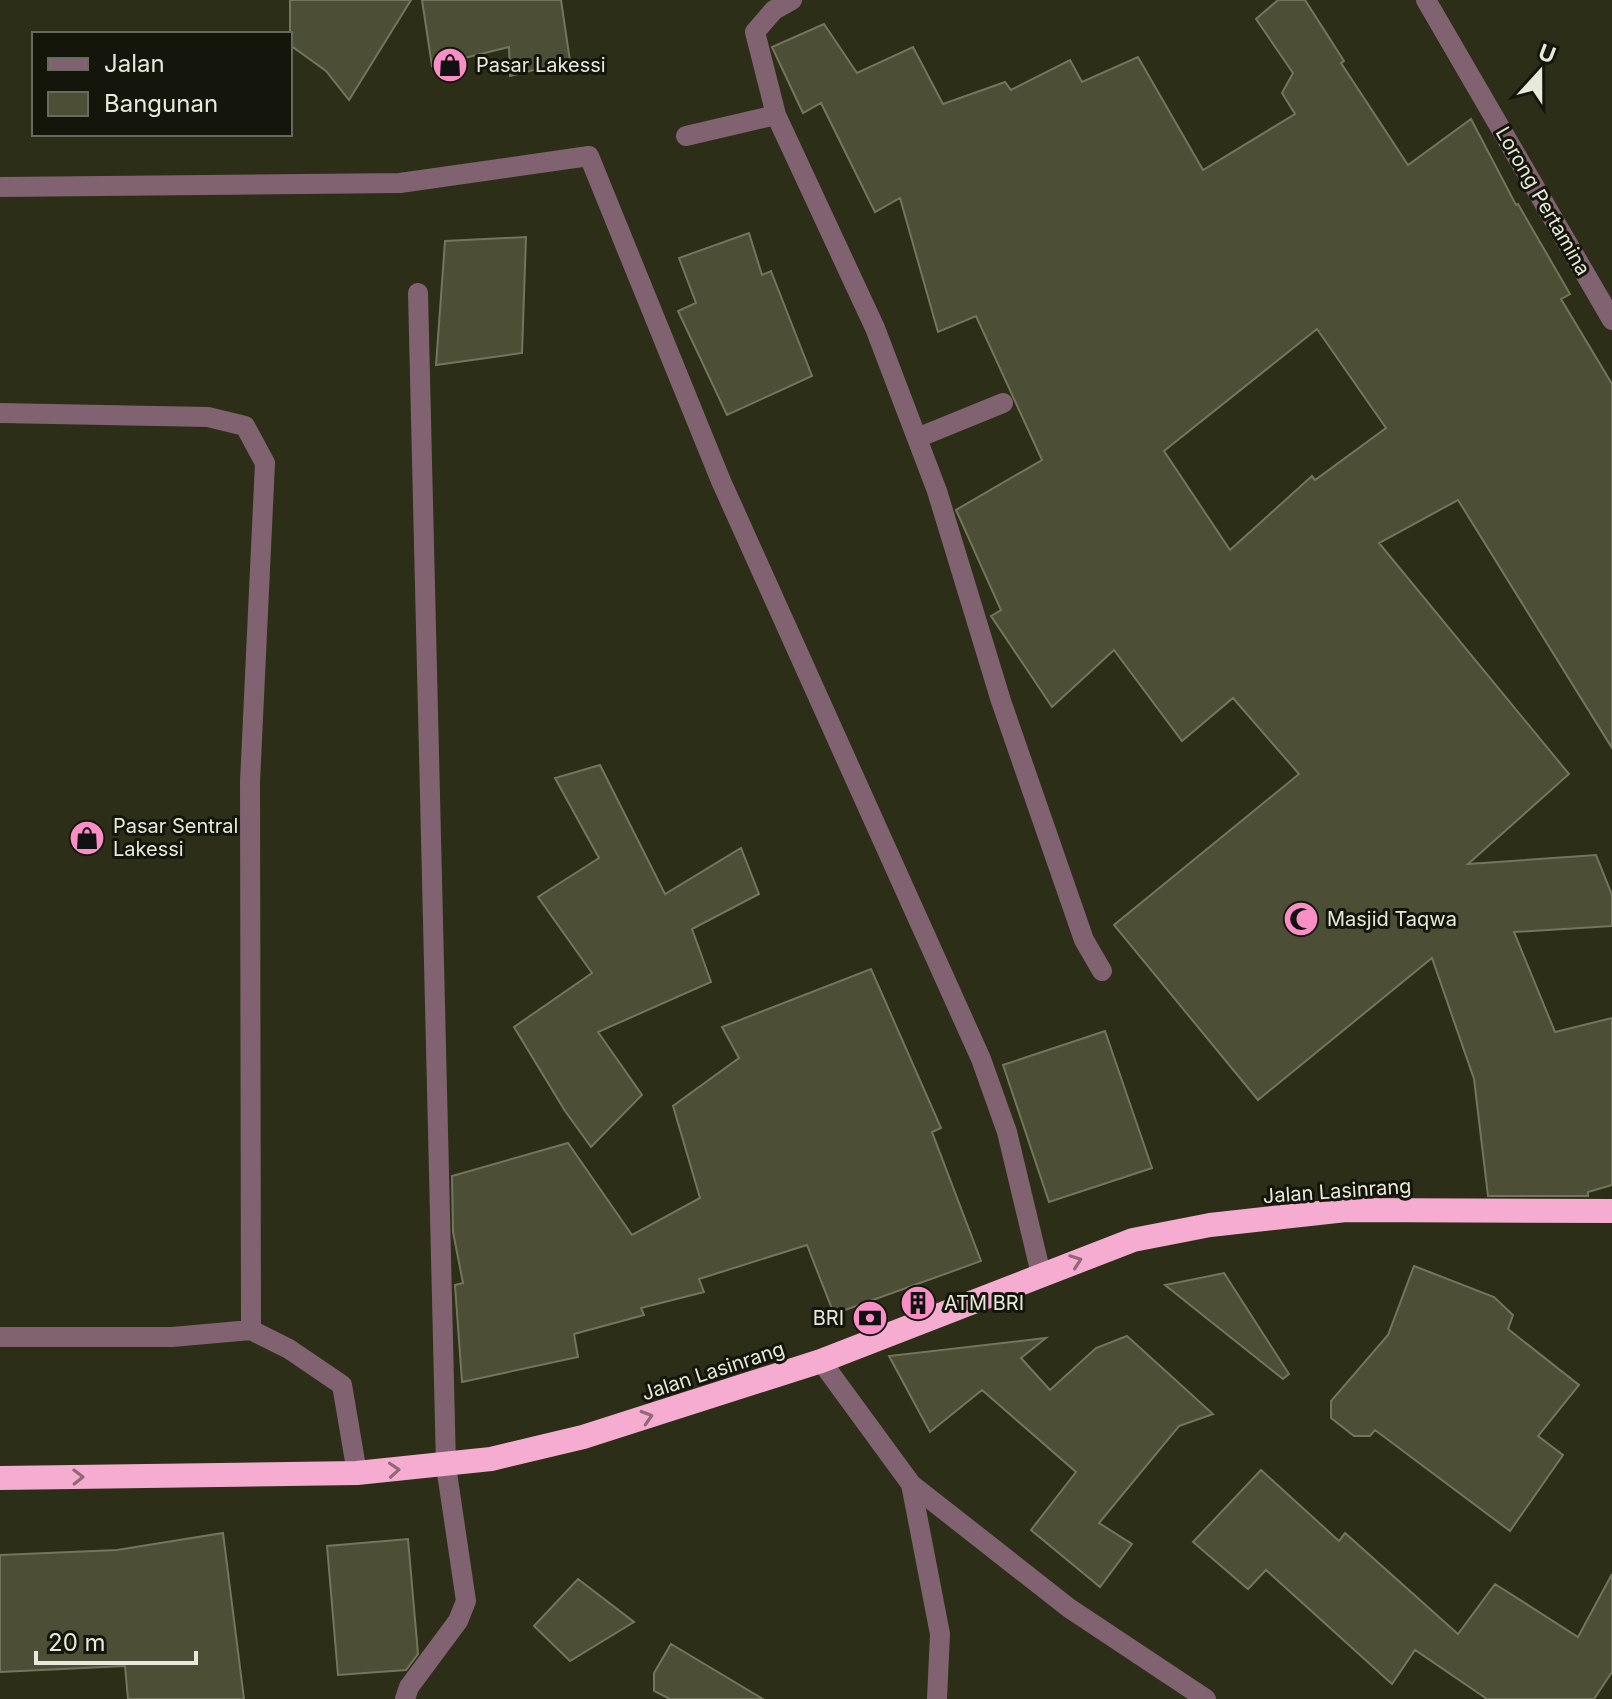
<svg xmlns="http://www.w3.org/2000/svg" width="1612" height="1699" viewBox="0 0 1612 1699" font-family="Inter,sans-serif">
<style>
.building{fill:#4c4f36;stroke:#73765c;stroke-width:2;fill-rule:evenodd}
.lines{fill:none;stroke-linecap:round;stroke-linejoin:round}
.minor{stroke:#806270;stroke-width:20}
.highway{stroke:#f5acd0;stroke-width:24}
.oneway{stroke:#906877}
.labels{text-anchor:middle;stroke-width:6;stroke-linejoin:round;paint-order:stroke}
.poi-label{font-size:20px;fill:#e7e9da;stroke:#14160b;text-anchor:start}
.street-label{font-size:20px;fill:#e7e9da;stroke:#14160b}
</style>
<rect width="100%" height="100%" fill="#2c2e17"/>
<path class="building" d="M290,0H411L349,100L326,71L290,45Z
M422,0H561L570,61L510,76L509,47L432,66Z
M1278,0H1305L1344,61L1341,63L1408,165L1471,119L1516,205L1518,204L1570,294L1561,299L1612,384V748L1458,500L1379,543L1569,774L1468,864L1596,855L1612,895V926L1514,932L1555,1032L1612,1018V1185L1588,1192V1196H1488L1474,1079L1432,958L1258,1100L1114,925L1299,774L1233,698L1182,741L1114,650L1052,707L991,616L1001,610L956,510L1042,460L976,316L938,332L900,198L875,212L821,103L803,113L772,47L824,24L857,73L913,47L943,104L1005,82L1011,90L1070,60L1082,82L1138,57L1203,170L1295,114L1282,93L1293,73L1256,19ZM1317,329L1386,428L1315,480L1312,476L1230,550L1164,451Z
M749,233L762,275L771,271L812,376L727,415L678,311L696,303L679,258Z
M526,237L522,353L436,365L445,241Z
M600,765L665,894L741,848L759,894L692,929L711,982L598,1032L642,1095L591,1147L565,1111L514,1027L592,973L538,897L599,858L555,778Z
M871,969L941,1128L932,1132L981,1261L834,1314L807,1245L699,1279L704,1292L641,1308L644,1315L574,1334L578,1357L462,1382L455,1285L463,1283L453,1232L452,1176L568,1143L632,1235L700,1198L673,1106L739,1058L722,1027Z
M1105,1031L1152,1168L1049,1202L1003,1065Z
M1414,1266L1494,1297L1513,1315L1508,1329L1579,1385L1538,1436L1563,1455L1510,1531L1375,1430L1370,1436H1354L1331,1418V1401L1388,1335Z
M1224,1273L1289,1374L1283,1379L1165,1285Z
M1127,1336L1213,1414L1179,1426L1099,1523L1132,1544L1100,1587L1031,1530L1076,1472L982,1390L930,1432L889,1356L1046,1338L1021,1358L1050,1390L1096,1348Z
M1261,1470L1339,1541L1345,1533L1458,1634L1495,1584L1578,1637L1612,1574V1672L1594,1699H1487L1415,1650L1392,1684L1266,1570L1248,1589L1193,1542Z
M223,1533L244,1699H128L125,1666L0,1672V1555L117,1550Z
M408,1539L418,1654L406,1670L338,1675L327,1546Z
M578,1579L634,1622L570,1661L534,1626Z
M671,1644L763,1699H670L654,1691V1673Z"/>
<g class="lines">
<path class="minor" d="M792,0L774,10L755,32L776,115L875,328L937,491L1001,701L1084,940L1102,971
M1426,0L1612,320
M686,136L776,115
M0,187L400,183L589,156L721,481L981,1059L1007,1132L1041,1274
M0,413L208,417L245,426L265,463L250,782L251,1330L172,1337H0
M917,438L1003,403
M251,1330L289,1349L342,1385L357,1473
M821,1361L911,1484L1069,1608L1206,1699
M911,1484L940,1634L937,1699
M405,1699L409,1687L458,1621L466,1601L446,1466L418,293"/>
<path class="highway" d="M0,1478L357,1473L491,1459L583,1437L821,1361L1133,1240L1210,1225L1346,1210L1612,1211"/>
</g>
<defs><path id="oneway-chevron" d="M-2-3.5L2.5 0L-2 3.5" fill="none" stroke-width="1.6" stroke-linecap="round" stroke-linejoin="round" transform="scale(2)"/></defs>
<g class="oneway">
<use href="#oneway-chevron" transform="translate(1076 1261) rotate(-20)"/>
<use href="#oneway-chevron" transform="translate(647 1417) rotate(-17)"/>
<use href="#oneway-chevron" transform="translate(394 1470) rotate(-4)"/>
<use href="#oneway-chevron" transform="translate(78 1477) rotate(-1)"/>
</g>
<defs>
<symbol id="shop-disc" viewBox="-11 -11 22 22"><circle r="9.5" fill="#fa8fc7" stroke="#14160b"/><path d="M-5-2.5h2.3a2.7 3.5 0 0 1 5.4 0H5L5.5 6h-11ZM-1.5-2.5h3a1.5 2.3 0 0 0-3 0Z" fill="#111"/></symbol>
<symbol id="mosque-disc" viewBox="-11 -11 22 22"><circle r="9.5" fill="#fa8fc7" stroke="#14160b"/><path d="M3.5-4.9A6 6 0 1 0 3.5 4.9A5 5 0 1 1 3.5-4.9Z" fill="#111"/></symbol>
<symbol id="building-disc" viewBox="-11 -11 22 22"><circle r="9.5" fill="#fa8fc7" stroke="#14160b"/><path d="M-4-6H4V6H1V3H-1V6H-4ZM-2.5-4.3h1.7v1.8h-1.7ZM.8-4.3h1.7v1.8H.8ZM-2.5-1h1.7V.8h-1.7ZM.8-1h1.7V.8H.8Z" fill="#111"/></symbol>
<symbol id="bank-disc" viewBox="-11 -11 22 22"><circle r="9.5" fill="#fa8fc7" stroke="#14160b"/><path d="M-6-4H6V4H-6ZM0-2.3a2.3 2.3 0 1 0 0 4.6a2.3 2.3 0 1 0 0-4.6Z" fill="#111"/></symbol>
</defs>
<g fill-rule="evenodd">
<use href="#shop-disc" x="430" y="45" width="40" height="40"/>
<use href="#shop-disc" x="67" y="818" width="40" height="40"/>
<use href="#mosque-disc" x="1281" y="899" width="40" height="40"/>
<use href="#building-disc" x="898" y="1283" width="40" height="40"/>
<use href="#bank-disc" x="850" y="1298" width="40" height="40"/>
</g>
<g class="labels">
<g class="poi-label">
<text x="476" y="72">Pasar Lakessi</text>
<text x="113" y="833">Pasar Sentral<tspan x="113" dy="23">Lakessi</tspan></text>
<text x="1327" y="926">Masjid Taqwa</text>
<text x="944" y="1310">ATM BRI</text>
<text x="844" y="1325" text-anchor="end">BRI</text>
</g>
<g class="street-label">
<text transform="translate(1543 201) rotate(60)" y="7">Lorong Pertamina</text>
<text transform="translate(1337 1191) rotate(-4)" y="7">Jalan Lasinrang</text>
<text transform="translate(713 1371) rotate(-18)" y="7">Jalan Lasinrang</text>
</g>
</g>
<rect x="32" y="32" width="260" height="104" fill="#14160b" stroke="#686a5e" stroke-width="2"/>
<rect x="48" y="58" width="40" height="12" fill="#806270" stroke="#686a5e" stroke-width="2"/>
<text x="104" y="72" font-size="24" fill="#e7e9da">Jalan</text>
<rect x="48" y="92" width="40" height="24" fill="#4c4f36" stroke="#686a5e" stroke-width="2"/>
<text x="104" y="112" font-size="24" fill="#e7e9da">Bangunan</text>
<g transform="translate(1540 72) rotate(21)" stroke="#14160b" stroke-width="6" paint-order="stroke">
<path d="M0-6L14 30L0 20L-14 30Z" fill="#e7e9da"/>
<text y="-12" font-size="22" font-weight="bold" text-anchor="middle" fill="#e7e9da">U</text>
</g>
<path d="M36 1651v12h160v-12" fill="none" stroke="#e7e9da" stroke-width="4"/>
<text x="48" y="1651" font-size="24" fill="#e7e9da" stroke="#14160b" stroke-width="6" paint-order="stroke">20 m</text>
</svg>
